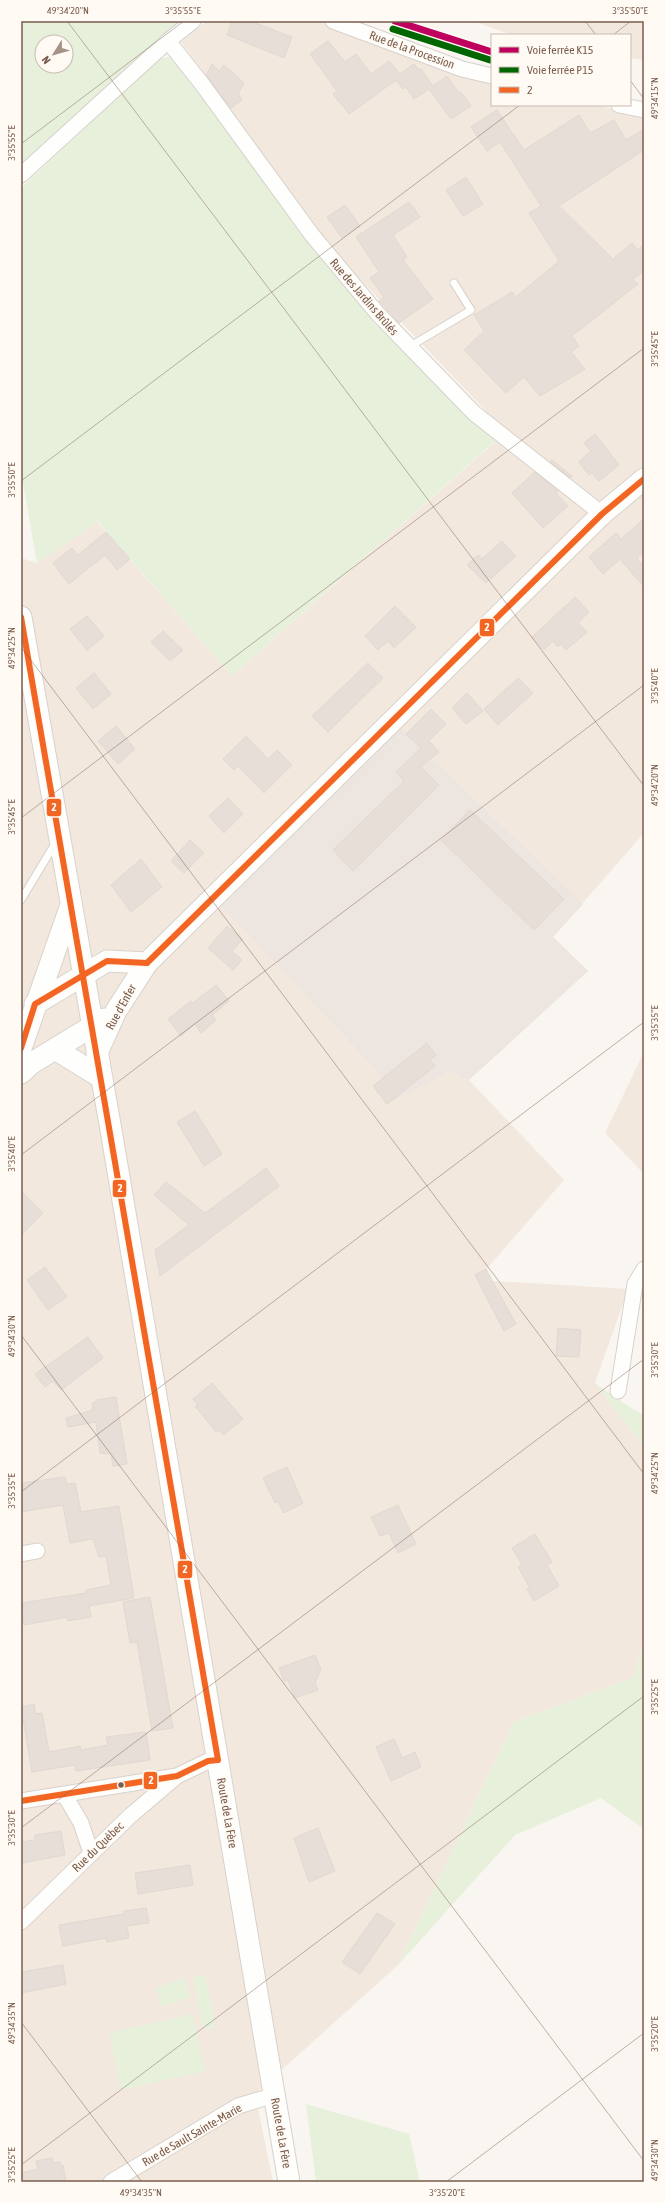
<svg xmlns="http://www.w3.org/2000/svg" width="665" height="2203" viewBox="0 0 665 2203" font-family="'Asap Condensed',sans-serif">
<style>
.residential{fill:#f2e8de}
.industrial{fill:#ede5e0}
.green{fill:#e7f0db;fill-rule:evenodd}
.building{fill:#e6ded7;stroke:#e2d8d2}
.lines{fill:none;stroke-linecap:round;stroke-linejoin:round}
.lane-casing{stroke:#d7d1cb;stroke-width:9}
.street-casing{stroke:#d7d1cb;stroke-width:17}
.secondary-casing{stroke:#d9d2cb;stroke-width:23}
.lane{stroke:#fefefd;stroke-width:7}
.street{stroke:#fefefd;stroke-width:15}
.secondary{stroke:#fefefd;stroke-width:21}
.bus-1-casing{stroke:#fffaf3;stroke-width:9}
.bus-1{stroke:#f26522;stroke-width:6}
.rail-1-casing{stroke:#fffaf3;stroke-width:10}
.rail-2-casing{stroke:#fffaf3;stroke-width:10}
.rail-1{stroke:#bf005f;stroke-width:7}
.rail-2{stroke:#060;stroke-width:7}
.ticks{fill:none;stroke:#7a5c4d;stroke-width:1;stroke-opacity:0.45}
.bus-dot{fill:#7a5c4d;stroke:#fffaf3;stroke-width:1.5}
.labels{text-anchor:middle;stroke-width:3;stroke-linejoin:round;paint-order:stroke}
.street-label{font-size:12px;fill:#7a5c4d;stroke:#fffaf3}
.line-badge{stroke:#fffaf3;stroke-width:1.5}
.badge-label{font-size:11px;text-anchor:middle;font-weight:bold;fill:#fff}
.neatline{fill:none;stroke:#7a5c4d;stroke-width:1.5}
.ticks-label{font-size:10px;text-anchor:middle;fill:#7a5c4d}
</style>
<rect width="100%" height="100%" fill="#f9f5f0"/>
<path class="residential" d="M207,21H316L492,81V105H594L644,115V833L553,937L588,971L469,1080L564,1180L477,1280L628,1289L595,1383L644,1447V1640L633,1678L514,1722L398,1965L255,2094L273,2182H21V558L37,563L97,522L232,676L506,432L335,253L181,42Z
M473,21H644V60L630,58V35H512Z
M644,1052V1174L605,1133Z"/>
<path class="industrial" d="M401,729L583,904L553,937L588,971L469,1080L449,1071L387,1104L373,1086L383,1077L221,905Z"/>
<path class="green" d="M21,21H182L161,37L21,166ZM42,42H66V66H42Z
M172,56L374,323L496,440L232,676L98,522L37,563L21,471V188L159,59Z
M595,1383L628,1406L644,1415V1447Z
M644,1640V1829L601,1798L515,1835L398,1965L514,1722L633,1678Z
M205,1975L216,2028L203,2030L193,1977Z
M184,1978L191,1997L162,2007L155,1988Z
M193,2014L205,2071L121,2090L109,2033Z
M306,2104L409,2134L420,2182H316Z"/>
<path class="building" d="M232,21H250L292,37L284,58L227,35Z
M328,41L345,62L356,54L371,74L389,61L400,74L414,64L419,70L421,69L433,86L447,76L459,93L461,92L471,106L451,119L429,89L414,99L406,87L403,89L396,80L349,114L333,94L337,91L310,54Z
M212,64L219,71L224,65L244,83L238,94L242,100L231,108L206,75Z
M497,110L524,150L579,115L590,133L614,120L626,140L644,129V150L559,206L613,259L632,243L638,250L644,244V271L633,279L638,284L572,336L579,346L571,352L585,369L540,396L524,377L506,393L464,350L484,331L474,315L512,292L516,297L559,261L529,213L541,206L500,142L487,151L471,127Z
M466,177L483,204L463,216L446,190Z
M409,202L420,217L393,235L407,257L403,260L433,299L399,323L379,301L384,297L370,278L379,272L356,237Z
M345,205L360,226L342,238L327,217Z
M595,434L619,465L599,481L592,473L589,475L579,462L591,451L584,443Z
M552,460L572,476L570,478L550,462Z
M535,472L558,491L556,493L568,506L543,528L512,493Z
M644,519V552L637,558L644,567V587L620,559L603,574L589,557L616,533L621,539Z
M106,532L130,559L117,570L105,555L69,584L53,563L72,548L78,555Z
M502,541L516,556L486,583L467,565L478,555L482,559Z
M575,597L589,612L578,623L587,632L566,650L561,644L558,647L553,641L544,650L532,637Z
M395,606L416,627L394,648L388,641L378,650L365,636Z
M87,616L104,636L87,650L70,629Z
M163,631L183,650L170,661L151,642Z
M368,663L383,678L328,732L312,716Z
M94,673L111,694L93,709L76,688Z
M518,678L533,693L498,725L484,709Z
M467,693L483,711L466,724L452,708Z
M431,709L446,724L429,741L439,752L421,767L439,785L353,871L333,850L404,781L396,772L421,748L406,734Z
M116,726L135,749L118,764L98,741Z
M246,736L268,759L277,750L292,765L264,793L238,766L234,770L223,759Z
M228,798L243,814L224,833L209,816Z
M470,810L564,899L534,930L441,840Z
M190,840L204,853L184,873L171,861Z
M141,859L162,887L131,912L111,885Z
M227,926L243,939L232,951L242,960L233,970L208,948Z
M216,985L229,1001L212,1015L216,1020L201,1033L195,1024L181,1036L168,1019L191,1001L193,1003Z
M427,1043L436,1055L430,1060L435,1066L387,1104L373,1086Z
M195,1111L222,1154L204,1166L177,1122Z
M266,1168L279,1186L160,1276L155,1250L189,1225L154,1195L166,1182L205,1213Z
M21,1191L43,1213L21,1235Z
M45,1267L67,1297L48,1310L27,1280Z
M486,1269L516,1324L504,1331L475,1275Z
M558,1328L581,1330L579,1357L556,1356Z
M88,1337L103,1358L61,1390L53,1381L45,1387L35,1374Z
M212,1383L243,1419L223,1435L219,1430L216,1432L195,1406L198,1405L193,1399Z
M116,1397L127,1464L113,1466L111,1454L100,1453L96,1422L68,1427L66,1418L93,1410L92,1403L96,1402V1400Z
M287,1467L303,1503L284,1513L278,1502L275,1503L263,1478Z
M65,1477L67,1484L75,1483L81,1512L119,1506L134,1598L89,1606L91,1617L68,1621L67,1617L24,1625L21,1603L86,1593V1590L111,1585L106,1556L99,1557L93,1539L70,1543L63,1505L21,1512V1483Z
M398,1505L416,1544L398,1553L389,1533L380,1536L371,1517Z
M535,1534L552,1562L547,1565L559,1586L534,1601L527,1589L530,1588L518,1567L522,1565L512,1548Z
M150,1597L173,1728L152,1731L137,1642L130,1643L123,1602Z
M315,1655L321,1669L315,1683L318,1690L295,1698L288,1680L284,1681L279,1668Z
M34,1704L36,1714L42,1713L49,1752L80,1746L81,1750L108,1745L106,1737L146,1732L150,1760L76,1771L75,1765L32,1772L21,1707Z
M394,1739L402,1758L415,1752L421,1767L391,1781L376,1747Z
M318,1828L335,1871L309,1882L294,1838Z
M61,1831L65,1855L21,1863V1842L35,1840V1835Z
M190,1865L193,1885L138,1894L135,1873Z
M146,1908L149,1923L127,1926L129,1938L107,1942L106,1938L63,1946L59,1925L124,1914V1911Z
M377,1913L395,1924L360,1974L342,1962Z
M63,1965L66,1984L21,1993V1972Z
M52,2158L53,2163L60,2162L61,2165H63L66,2182H21V2173L38,2169L36,2161Z"/>
<g class="lines">
<defs>
<path id="lane" d="M409,347L471,310L454,283
M21,900L56,842"/>
<path id="street" d="M333,21L462,69L492,76
M168,41L202,84L312,235L378,314L474,413L602,514
M619,105L644,110
M21,175L168,41L193,21
M618,1391L635,1284L644,1269
M21,1554L37,1551
M64,1794L81,1823L91,1853
M21,1801L177,1776L208,1761L218,1760
M21,1922L130,1816L177,1776
M111,2182L238,2106L275,2095"/>
<path id="secondary" d="M21,617L111,1130L289,2182
M35,1004L107,961L147,963
M21,1048L71,905
M55,1049L102,1078
M97,1053L116,1011L147,963L602,514L644,479
M21,1073L32,1063L104,1019"/>
</defs>
<use href="#lane" class="lane-casing"/>
<use href="#street" class="street-casing"/>
<use href="#secondary" class="secondary-casing"/>
<use href="#lane" class="lane"/>
<use href="#street" class="street"/>
<use href="#secondary" class="secondary"/>
<defs>
<path id="bus-1" d="M21,617L218,1760
M21,1048L35,1004L107,961L147,963L602,514L644,479
M21,1801L177,1776L208,1761L218,1760"/>
</defs>
<use href="#bus-1" class="bus-1-casing"/>
<use href="#bus-1" class="bus-1"/>
<defs>
<path id="rail-1" d="M395,21L492,52"/>
<path id="rail-2" d="M393,29L490,60"/>
</defs>
<use href="#rail-1" class="rail-1-casing"/>
<use href="#rail-2" class="rail-2-casing"/>
<use href="#rail-1" class="rail-1"/>
<use href="#rail-2" class="rail-2"/>
</g>
<path class="ticks" d="M67,21L644,786M585,21L596,35M613,35L631,21M630,80L644,99M21,144L184,21M21,481L520,105M21,647L644,1474M21,818L644,348M21,1155L644,685M21,1335L644,2161M21,1492L644,1022M21,1828L644,1359M21,2022L142,2182M21,2165L644,1696M446,2182L644,2033"/>
<circle class="bus-dot" cx="121" cy="1785" r="3.5"/>
<g class="labels">
<g class="street-label">
<text transform="translate(412 50) rotate(20)" y="4">Rue de la Procession</text>
<text transform="translate(364 297) rotate(49)" y="4">Rue des Jardins Brûlés</text>
<text transform="translate(121 1007) rotate(-61)" y="4">Rue d'Enfer</text>
<text transform="translate(227 1813) rotate(80)" y="4">Route de La Fère</text>
<text transform="translate(98 1847) rotate(-44)" y="4">Rue du Québec</text>
<text transform="translate(281 2133) rotate(80)" y="4">Route de La Fère</text>
<text transform="translate(192 2135) rotate(-30)" y="4">Rue de Sault Sainte-Marie</text>
</g>
</g>
<g class="line-badge">
<rect x="479" y="618" width="16" height="19" rx="4" fill="#f26522"/>
<rect x="46" y="798" width="16" height="19" rx="4" fill="#f26522"/>
<rect x="112" y="1179" width="15" height="19" rx="4" fill="#f26522"/>
<rect x="177" y="1560" width="16" height="19" rx="4" fill="#f26522"/>
<rect x="143" y="1771" width="15" height="19" rx="4" fill="#f26522"/>
</g>
<g class="badge-label">
<text x="487" y="631">2</text>
<text x="54" y="811">2</text>
<text x="120" y="1192">2</text>
<text x="185" y="1573">2</text>
<text x="151" y="1784">2</text>
</g>
<rect width="665" height="2203" fill="none" stroke="#fffaf3" stroke-width="44"/>
<rect x="491" y="34" width="140" height="72" fill="#fffaf3" stroke="#cabbb1"/>
<rect x="499" y="47" width="20" height="6" fill="#bf005f" stroke="#cabbb1"/>
<text x="527" y="54" font-size="12" fill="#7a5c4d">Voie ferrée K15</text>
<rect x="499" y="67" width="20" height="6" fill="#006600" stroke="#cabbb1"/>
<text x="527" y="74" font-size="12" fill="#7a5c4d">Voie ferrée P15</text>
<rect x="499" y="87" width="20" height="6" fill="#f26522" stroke="#cabbb1"/>
<text x="527" y="94" font-size="12" fill="#7a5c4d">2</text>
<g transform="translate(54 54) rotate(233)"><circle r="19" fill="#fffaf3" stroke="#cabbb1"/>
<path d="M0-3L7 15L0 10L-7 15Z" fill="#a69286"/>
<text y="-6" font-size="11" font-weight="bold" text-anchor="middle" fill="#7a5c4d">N</text>
</g>
<rect x="22" y="22" width="621" height="2159" class="neatline"/>
<g class="ticks-label">
<text x="68" y="14">49°34'20"N</text>
<text x="183" y="14">3°35'55"E</text>
<text x="630" y="14">3°35'50"E</text>
<text transform="translate(654 98) rotate(-90)" y="4">49°34'15"N</text>
<text transform="translate(11 143) rotate(-90)" y="4">3°35'55"E</text>
<text transform="translate(654 349) rotate(-90)" y="4">3°35'45"E</text>
<text transform="translate(11 480) rotate(-90)" y="4">3°35'50"E</text>
<text transform="translate(11 648) rotate(-90)" y="4">49°34'25"N</text>
<text transform="translate(654 686) rotate(-90)" y="4">3°35'40"E</text>
<text transform="translate(654 785) rotate(-90)" y="4">49°34'20"N</text>
<text transform="translate(11 817) rotate(-90)" y="4">3°35'45"E</text>
<text transform="translate(654 1023) rotate(-90)" y="4">3°35'35"E</text>
<text transform="translate(11 1154) rotate(-90)" y="4">3°35'40"E</text>
<text transform="translate(11 1336) rotate(-90)" y="4">49°34'30"N</text>
<text transform="translate(654 1360) rotate(-90)" y="4">3°35'30"E</text>
<text transform="translate(654 1473) rotate(-90)" y="4">49°34'25"N</text>
<text transform="translate(11 1491) rotate(-90)" y="4">3°35'35"E</text>
<text transform="translate(654 1697) rotate(-90)" y="4">3°35'25"E</text>
<text transform="translate(11 1828) rotate(-90)" y="4">3°35'30"E</text>
<text transform="translate(11 2023) rotate(-90)" y="4">49°34'35"N</text>
<text transform="translate(654 2034) rotate(-90)" y="4">3°35'20"E</text>
<text transform="translate(654 2160) rotate(-90)" y="4">49°34'30"N</text>
<text transform="translate(11 2165) rotate(-90)" y="4">3°35'25"E</text>
<text x="141" y="2196">49°34'35"N</text>
<text x="447" y="2196">3°35'20"E</text>
</g>
</svg>
